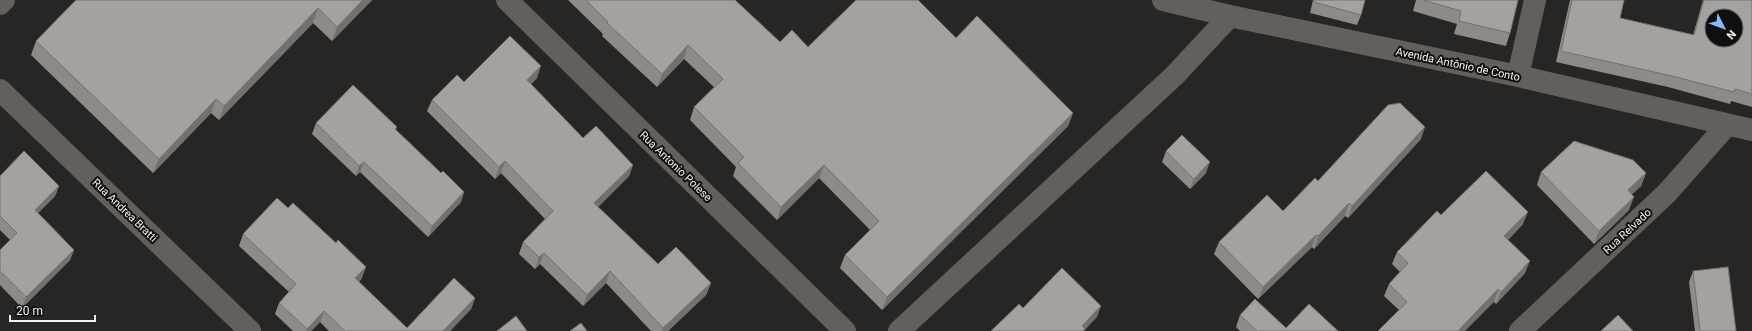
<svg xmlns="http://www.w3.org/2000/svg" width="1752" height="331" viewBox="0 0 1752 331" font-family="Roboto,sans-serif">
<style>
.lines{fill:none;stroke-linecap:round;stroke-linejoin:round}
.minor{stroke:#625f5c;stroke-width:22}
.wall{fill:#8d8a88}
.shaded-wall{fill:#73716f}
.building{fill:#a4a19e;stroke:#73716f;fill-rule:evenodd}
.labels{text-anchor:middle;stroke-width:4;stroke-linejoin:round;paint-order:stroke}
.street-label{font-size:11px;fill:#f2f1ef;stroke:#100f0e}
</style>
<rect width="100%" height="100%" fill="#282624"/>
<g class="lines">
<path class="minor" d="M507,0L845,331
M1163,0L1230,16L1518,76L1752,130
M0,4L4,0
M1518,76L1535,0
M0,90L250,331
M899,331L1175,75L1230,16
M1520,331L1667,193L1727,125"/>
</g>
<path class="wall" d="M76,0H372L332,41L313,23L219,120L211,113L153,173L31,55L36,41Z
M568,0H735L780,42L808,47L956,38L1073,113L1068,126L882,310L840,268L845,255L870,230L819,178L777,220L733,176L736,167L690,120L694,107L714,87L684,59L657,87L602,36L603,34Z
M1313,0H1365L1361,15L1357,25L1310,13Z
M1416,0H1518L1510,33L1506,46L1454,34L1457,24L1413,11Z
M1570,0H1624L1620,18L1693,35L1703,0H1752V107L1731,101L1730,104L1668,87L1556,62Z
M537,78L531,84L583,138L633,165L629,176L598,207L658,264L711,283L706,295L668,331H651L606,283L583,306L540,264L535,269L519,254L523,242L545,219L501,173L495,179L427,111L432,100L464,82Z
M316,123L397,127L396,130L441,173L464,192L461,202L428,237L360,172L356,176L312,134Z
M1421,139L1348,218L1345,216L1314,249L1312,247L1258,299L1214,254L1219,242L1283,211Z
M1166,151L1206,173L1190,189L1162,162Z
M1541,172L1646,173L1641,186L1632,194L1629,210L1594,244L1537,185Z
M0,176L59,186L55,196L38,213L74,250L70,260L22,308L0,285V250L10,240L0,230Z
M1441,215L1523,224L1508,240L1525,273L1496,304L1494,302L1399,310L1384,296L1389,284L1400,272L1392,264L1397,252Z
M243,234L362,278L359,282L407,328L475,298L471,309L450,331H329L320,322L311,331H293L275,314L279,303L289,292L239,246Z
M1693,271L1736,331H1695L1689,282Z
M1240,315L1286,328L1338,331H1240L1236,327Z"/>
<path class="shaded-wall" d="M363,0H372L332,41L337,27Z
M318,8L313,23L219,120L224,106Z
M688,45L684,59L657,87L662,74Z
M541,66L537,78L523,92L527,80Z
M216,99L211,113L153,173L159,159Z
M1073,113L1068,126L882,310L887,297Z
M1425,127L1421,139L1348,218L1352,206Z
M505,161L501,173L495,179L499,167Z
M364,162L360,172L356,176L359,166Z
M1210,162L1206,173L1190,189L1194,179Z
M633,165L629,176L590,215L594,203Z
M824,165L819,178L777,220L781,207Z
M1646,173L1641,186L1623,203L1628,190Z
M59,186L55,196L31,220L35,210Z
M464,192L461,202L428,237L432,226Z
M1634,197L1629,210L1594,244L1599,231Z
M1349,203L1345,216L1314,249L1318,236Z
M1528,212L1523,224L1499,248L1504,236Z
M1316,235L1312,247L1258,299L1263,287Z
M74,250L70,260L22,308L26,297Z
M544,253L540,264L535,269L539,257Z
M1530,261L1525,273L1496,304L1501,292Z
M366,267L362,278L351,290L355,278Z
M610,271L606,283L583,306L587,295Z
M711,283L706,295L668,331H662L663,328Z
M1498,289L1494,302L1465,331H1458Z
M475,298L471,309L450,331H443Z
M1101,306L1097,317L1084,331H1081L1082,326Z
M324,311L320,322L311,331H306L307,329Z"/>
<path class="building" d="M76,0H363L337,27L318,8L224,106L216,99L159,159L36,41Z
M586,0H735L780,42L792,30L808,47L856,0H918L956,38L977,16L1073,113L887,297L845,255L879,221L824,165L781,207L738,163L744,157L694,107L723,79L688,45L662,74L607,23L608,22Z
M1314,0H1365L1361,15L1314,2Z
M1423,0H1518L1510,33L1459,21L1461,11Z
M1572,0H1624L1620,18L1694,35L1704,0H1752V94L1735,89L1734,92L1672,76L1561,51ZM1712,16H1736V40H1712Z
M510,36L541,66L527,80L583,138L596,126L633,165L594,203L658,264L676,247L711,283L663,328L610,271L587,295L544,253L539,257L523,242L553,211L505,161L499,167L432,100L457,75L464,82Z
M353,85L397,127L395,129L441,173L443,171L464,192L432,226L364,162L359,166L316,123Z
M1400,103L1425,127L1352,206L1349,203L1318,236L1316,235L1263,287L1219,242L1267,195L1283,211L1315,178L1318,181L1388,105Z
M1182,135L1210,162L1194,179L1166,151Z
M1574,141L1633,160L1646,173L1628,190L1634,197L1599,231L1541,172Z
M24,151L59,186L35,210L74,250L26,297L0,271V250L17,233L0,216V176Z
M1486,171L1528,212L1504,236L1530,261L1501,292L1498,289L1458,331H1378L1407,302L1389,284L1408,263L1397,252L1437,211L1441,215Z
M277,198L288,208L293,203L336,243L338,240L366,267L355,278L407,328L454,278L475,298L443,331H345L324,311L307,329L279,303L296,284L243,234Z
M1728,267L1736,331H1700L1693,271Z
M1062,268L1101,306L1082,326L1085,329L1083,331H991L1019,304L1023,308Z
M1255,299L1286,328L1309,304L1338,331H1257L1240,315Z
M1618,315L1633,331H1601Z
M516,316L527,331H497Z
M581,323L587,331H570Z"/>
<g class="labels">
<g class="street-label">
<text transform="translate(1458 64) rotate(12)" y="4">Avenida Antônio de Conto</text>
<text transform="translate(676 166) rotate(44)" y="4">Rua Antonio Polese</text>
<text transform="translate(125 210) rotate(44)" y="4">Rua Andrea Bratti</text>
<text transform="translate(1627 231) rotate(-43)" y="4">Rua Relvado</text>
</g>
</g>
<g transform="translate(1724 28) rotate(132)"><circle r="19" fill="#100f0e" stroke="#6a6968"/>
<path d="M0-3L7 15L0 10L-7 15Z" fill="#7ebdf9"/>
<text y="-6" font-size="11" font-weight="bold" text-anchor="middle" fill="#f2f1ef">N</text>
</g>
<path d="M10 315v6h85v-6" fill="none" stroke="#f2f1ef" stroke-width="2"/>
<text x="16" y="315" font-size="12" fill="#f2f1ef" stroke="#100f0e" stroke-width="3" paint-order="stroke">20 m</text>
</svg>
